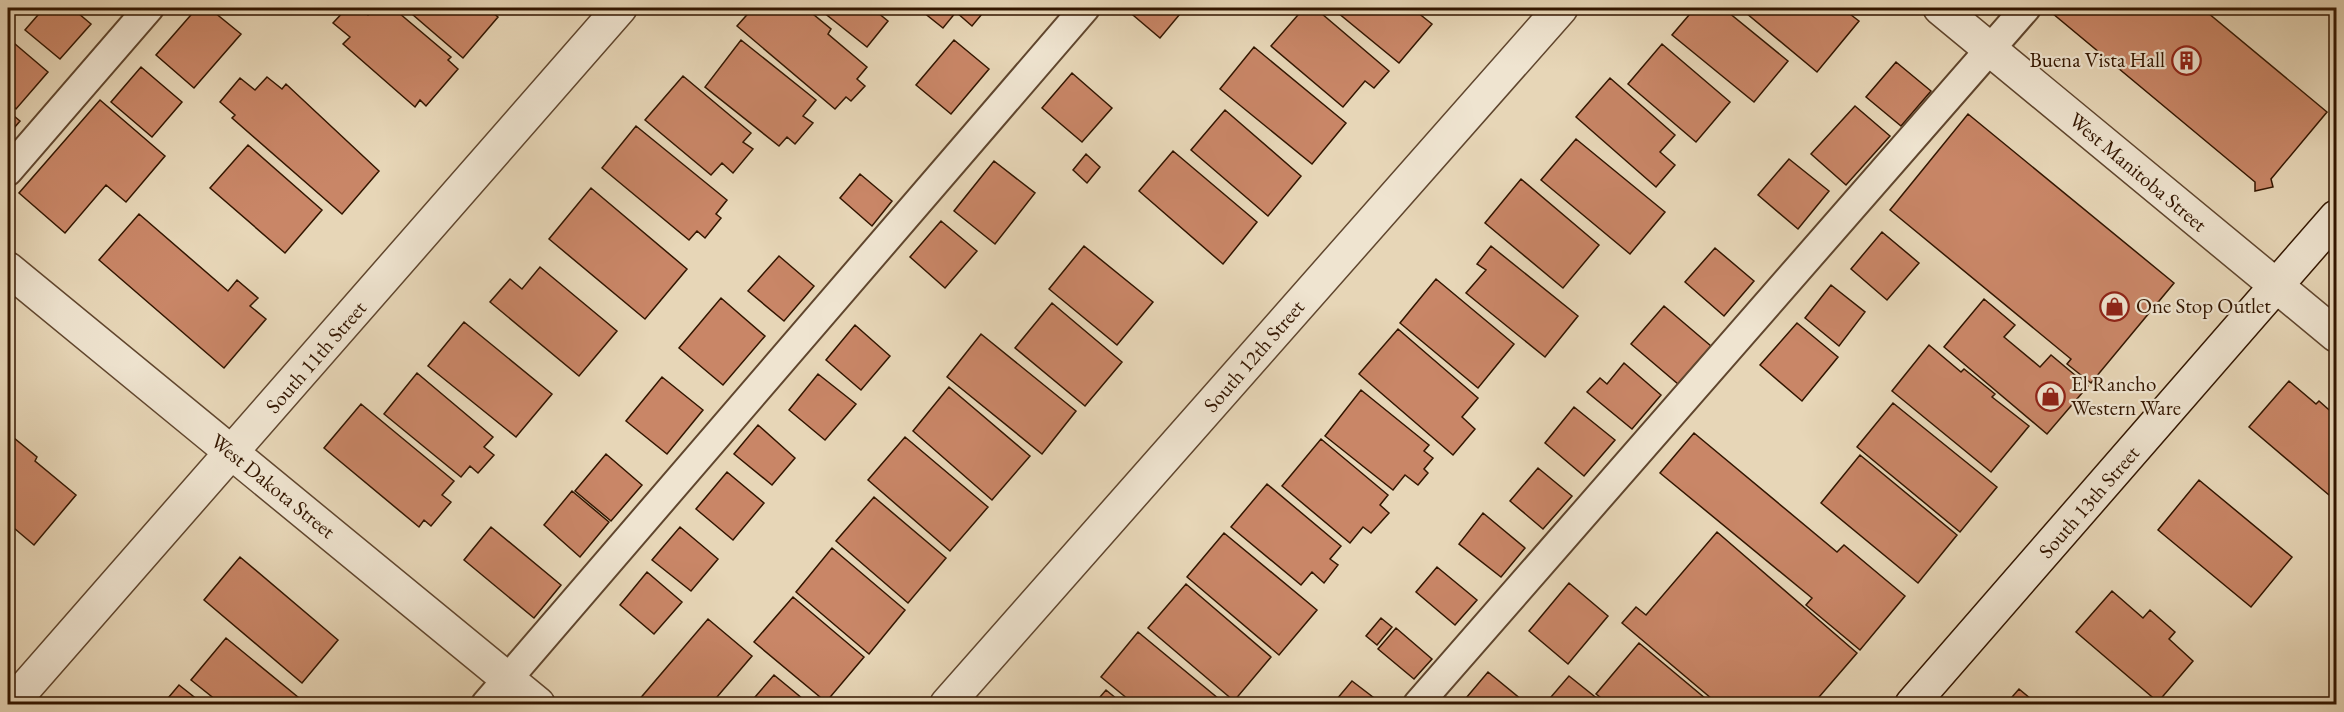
<svg xmlns="http://www.w3.org/2000/svg" width="2344" height="712" viewBox="0 0 2344 712" font-family="'EB Garamond',serif">
<style>
.building{fill:#c98667;stroke:#331600;stroke-width:1.5}
.lines{fill:none;stroke-linecap:round;stroke-linejoin:round}
.lane-casing{stroke:#60462e;stroke-width:32}
.street-casing{stroke:#60462e;stroke-width:36}
.secondary-casing{stroke:#331600;stroke-width:36}
.lane{stroke:#efe4d0;stroke-width:28}
.street{stroke:#efe4d0;stroke-width:33}
.secondary{stroke:#efe4d0;stroke-width:33}
.labels{text-anchor:middle;stroke-width:4.5;stroke-linejoin:round;paint-order:stroke}
.poi-label{font-size:21px;fill:#331600;stroke:#efe4d0;text-anchor:start}
.street-label{font-size:21px;fill:#331600;stroke:#efe4d0}
</style>
<rect width="100%" height="100%" fill="#e7d6b7"/>
<filter id="stains"><feTurbulence type="fractalNoise" baseFrequency=".00333" numOctaves="4"/><feColorMatrix values="0 0 0 0 .2 0 0 0 0 .09 0 0 0 0 .02 0 0 0 .5 -.17"/></filter>
<radialGradient id="worn" r=".72"><stop offset=".6" stop-color="#630" stop-opacity="0"/><stop offset="1" stop-color="#630" stop-opacity=".3"/></radialGradient>
<path class="building" d="M44,8H72L91,24L60,59L25,30Z
M197,8H209L241,34L194,88L156,55Z
M347,8H360L368,15L374,8H393L451,57L448,60L458,69L426,106L420,100L415,107L343,44L350,37L333,23Z
M405,8H487L498,17L463,58Z
M753,8H798L806,14L808,10L831,29L828,34L867,67L857,79L865,86L851,101L846,97L835,109L737,26Z
M818,8H872L888,21L867,47Z
M918,8H987L972,26L956,12L943,28Z
M1129,8H1185L1160,38L1127,10Z
M1304,8H1315L1389,71L1374,88L1365,81L1343,107L1271,46Z
M1332,8H1412L1432,24L1399,63Z
M1695,8H1723L1788,61L1754,102L1672,35Z
M1740,8H1842L1859,21L1817,72Z
M2046,8H2202L2327,112L2271,179L2273,187L2255,191V182Z
M8,38L48,72L16,109L8,101Z
M741,40L816,100L803,116L813,123L795,144L787,137L779,146L705,87Z
M954,40L989,69L951,114L916,85Z
M1662,44L1730,102L1696,142L1628,84Z
M1254,47L1346,123L1312,164L1220,89Z
M1896,62L1931,91L1901,126L1866,97Z
M141,67L182,102L152,137L111,102Z
M1072,73L1112,108L1082,142L1042,108Z
M683,76L751,133L743,142L753,149L733,173L722,163L711,175L645,120Z
M267,77L282,89L286,84L379,171L342,214L232,118L235,115L220,102L240,78L255,90Z
M1610,78L1675,135L1660,152L1675,165L1656,187L1576,117Z
M100,100L165,156L126,202L106,185L65,233L19,193Z
M1855,106L1890,136L1846,185L1811,154Z
M1225,110L1301,176L1268,216L1191,150Z
M8,111L20,121L8,135Z
M1968,114L2174,283L2091,383L2067,364L2071,359L1890,210Z
M636,126L727,200L716,214L721,218L705,238L697,231L689,240L602,168Z
M1576,139L1665,212L1630,254L1541,180Z
M248,145L322,210L285,253L210,188Z
M1173,151L1257,222L1223,264L1139,191Z
M1086,154L1100,167L1087,183L1073,170Z
M1789,159L1829,191L1798,229L1758,195Z
M994,161L1035,193L995,244L954,211Z
M860,174L892,201L872,226L840,198Z
M1521,179L1599,245L1563,288L1485,223Z
M591,188L687,269L645,319L549,239Z
M139,214L228,291L237,280L258,298L250,306L266,319L224,368L99,260Z
M941,221L977,251L945,288L910,257Z
M1882,232L1919,263L1887,300L1851,269Z
M1084,246L1153,302L1117,345L1049,289Z
M1491,246L1578,316L1545,357L1466,293L1486,270L1477,264Z
M1715,248L1754,281L1724,316L1685,282Z
M779,256L814,286L784,321L748,291Z
M540,267L617,331L579,376L490,302L510,279L522,289Z
M1436,279L1514,344L1478,388L1400,323Z
M1831,285L1865,312L1839,346L1805,318Z
M721,298L765,336L723,385L679,348Z
M1984,299L2015,325L2004,337L2040,367L2051,355L2088,386L2047,434L1944,347Z
M1052,303L1122,362L1085,406L1015,348Z
M1664,306L1711,346L1678,384L1631,344Z
M464,322L552,394L516,437L428,366Z
M1797,323L1838,357L1802,401L1760,365Z
M855,325L890,356L861,390L826,360Z
M1398,329L1478,398L1462,417L1475,429L1453,455L1359,374Z
M981,334L1076,411L1042,454L947,377Z
M1929,345L1961,372L1964,369L1995,394L1992,397L2029,426L1991,472L1892,391Z
M1624,363L1661,395L1632,429L1587,392L1600,378L1607,384Z
M417,373L493,437L484,447L494,455L478,473L470,466L461,477L384,414Z
M818,374L856,404L825,440L789,410Z
M662,377L703,410L667,454L626,421Z
M2289,381L2316,404L2319,401L2336,416V501L2249,427Z
M949,387L1030,456L992,500L913,431Z
M1361,390L1429,445L1424,451L1433,458L1424,469L1428,473L1418,485L1405,475L1393,490L1325,436Z
M1893,403L1997,487L1960,532L1857,447Z
M361,404L454,481L442,495L451,502L431,526L424,520L419,527L324,448Z
M1574,407L1615,440L1584,476L1545,443Z
M758,425L795,458L772,485L734,454Z
M8,433L37,457L35,461L76,495L34,545L8,523Z
M1694,433L1837,552L1844,545L1905,596L1860,650L1806,605L1812,598L1660,473Z
M905,437L988,507L950,551L868,480Z
M1321,439L1388,495L1380,505L1389,513L1371,533L1363,527L1350,543L1282,486Z
M606,454L642,485L611,521L575,491Z
M1860,455L1957,535L1918,583L1821,503Z
M1538,468L1572,496L1543,529L1510,501Z
M727,472L764,503L733,540L696,509Z
M2199,480L2292,557L2251,607L2158,530Z
M1267,484L1341,546L1330,559L1338,565L1324,583L1312,572L1301,585L1231,527Z
M572,491L609,522L580,557L544,525Z
M874,497L946,558L908,603L836,541Z
M1483,513L1525,548L1501,577L1459,544Z
M491,527L561,585L534,618L464,560Z
M680,527L718,559L691,591L652,560Z
M1717,532L1857,653L1813,704H1718L1622,623L1636,607L1646,615Z
M1224,533L1317,610L1279,655L1187,577Z
M832,548L905,610L869,654L796,592Z
M240,557L338,640L302,683L204,600Z
M1437,567L1477,600L1455,625L1416,592Z
M647,572L682,602L654,634L620,605Z
M1569,583L1608,616L1568,664L1529,631Z
M1186,584L1271,657L1234,701L1148,628Z
M2112,591L2143,618L2150,610L2175,632L2169,639L2193,661L2158,702L2076,632Z
M793,597L864,657L826,702L754,642Z
M1381,618L1392,627L1377,645L1366,636Z
M708,619L752,656L711,704H642L638,701Z
M1396,628L1432,659L1414,679L1378,649Z
M1138,632L1225,704H1134L1101,677Z
M226,638L304,702L302,704H221L191,680Z
M1639,643L1712,704H1609L1596,694Z
M1488,672L1527,704H1461Z
M774,675L809,704H749Z
M1569,676L1604,704H1545Z
M1352,681L1382,704H1342L1336,700Z
M179,685L203,704H163Z
M2019,689L2037,704H2006Z
M1106,690L1123,704H1094Z"/>
<g class="lines">
<defs>
<path id="lane" d="M8,171L149,8
M486,704L1085,8
M1418,704L2026,8"/>
<path id="street" d="M1940,8L2336,335
M8,269L538,704
M11,704L620,8
M947,704L1561,8"/>
<path id="secondary" d="M1912,704L2336,217"/>
</defs>
<use href="#lane" class="lane-casing"/>
<use href="#street" class="street-casing"/>
<use href="#secondary" class="secondary-casing"/>
<use href="#lane" class="lane"/>
<use href="#street" class="street"/>
<use href="#secondary" class="secondary"/>
</g>
<defs>
<symbol id="building-ring" viewBox="-11 -11 22 22"><circle r="9.5" fill="#efe4d0" stroke="#8f2418" stroke-width="1.5"/><path d="M-4-6H4V6H1V3H-1V6H-4ZM-2.5-4.3h1.7v1.8h-1.7ZM.8-4.3h1.7v1.8H.8ZM-2.5-1h1.7V.8h-1.7ZM.8-1h1.7V.8H.8Z" fill="#8f2418"/></symbol>
<symbol id="shop-ring" viewBox="-11 -11 22 22"><circle r="9.5" fill="#efe4d0" stroke="#8f2418" stroke-width="1.5"/><path d="M-5-2.5h2.3a2.7 3.5 0 0 1 5.4 0H5L5.5 6h-11ZM-1.5-2.5h3a1.5 2.3 0 0 0-3 0Z" fill="#8f2418"/></symbol>
</defs>
<g fill-rule="evenodd">
<use href="#building-ring" x="2170" y="44" width="33" height="33"/>
<use href="#shop-ring" x="2098" y="290" width="33" height="33"/>
<use href="#shop-ring" x="2034" y="380" width="33" height="33"/>
</g>
<g class="labels">
<g class="poi-label">
<text x="2165" y="67" text-anchor="end">Buena Vista Hall</text>
<text x="2136" y="313">One Stop Outlet</text>
<text x="2071" y="391">El Rancho<tspan x="2071" dy="24">Western Ware</tspan></text>
</g>
<g class="street-label">
<text transform="translate(2138 172) rotate(40)" y="7">West Manitoba Street</text>
<text transform="translate(1254 356) rotate(-49)" y="7">South 12th Street</text>
<text transform="translate(316 357) rotate(-49)" y="7">South 11th Street</text>
<text transform="translate(273 486) rotate(39)" y="7">West Dakota Street</text>
<text transform="translate(2089 502) rotate(-49)" y="7">South 13th Street</text>
</g>
</g>
<rect width="2344" height="712" fill="none" stroke="#e7d6b7" stroke-width="30"/>
<rect x="9" y="9" width="2326" height="694" fill="none" stroke="#331600" stroke-width="3"/>
<rect x="15" y="15" width="2314" height="682" fill="none" stroke="#331600" stroke-width="1.5"/>
<rect width="100%" height="100%" filter="url(#stains)"/>
<rect width="100%" height="100%" fill="url(#worn)"/>
</svg>
